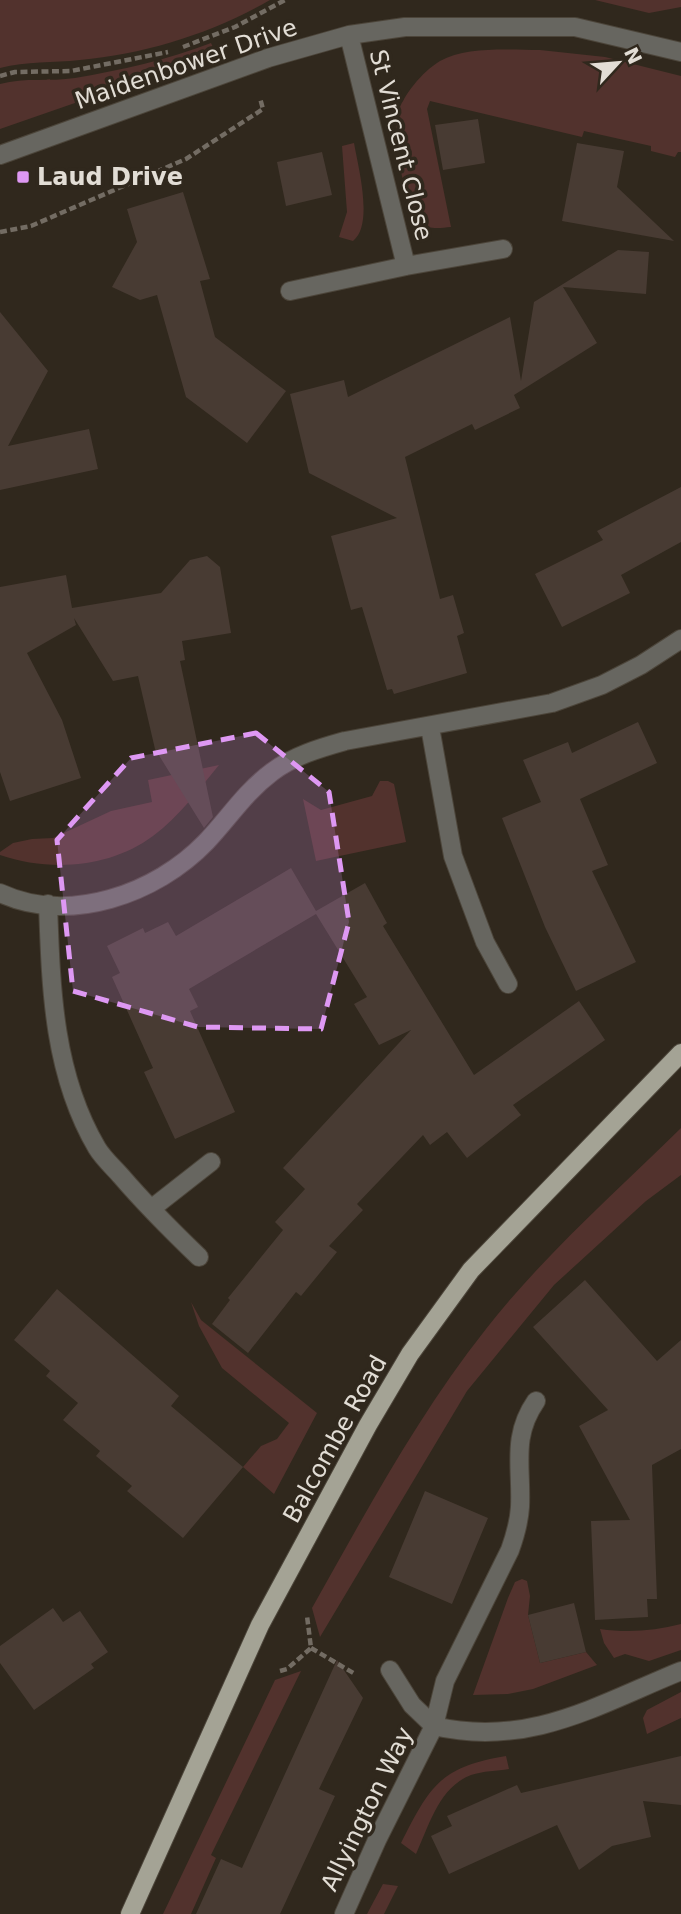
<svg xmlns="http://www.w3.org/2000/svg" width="681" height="1914" viewBox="0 0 681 1914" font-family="'DejaVu Sans',sans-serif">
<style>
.green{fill:#52322d}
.building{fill:#483b33}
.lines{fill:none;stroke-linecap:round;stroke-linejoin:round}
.minor-casing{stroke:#4c453a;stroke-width:20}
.major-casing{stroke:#4c453a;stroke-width:20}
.path{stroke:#736c63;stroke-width:4.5;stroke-dasharray:7 3.5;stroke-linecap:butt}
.minor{stroke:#676660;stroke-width:18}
.major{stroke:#a4a395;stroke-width:18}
.marked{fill:#de98f3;fill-opacity:0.2;stroke:#de98f3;stroke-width:5;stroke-dasharray:14 9;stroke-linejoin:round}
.poi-dot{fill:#de98f3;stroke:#30281d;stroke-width:2.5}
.labels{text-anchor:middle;stroke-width:7;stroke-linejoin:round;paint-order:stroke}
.street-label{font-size:24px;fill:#e2ddd5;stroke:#30281d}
.poi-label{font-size:24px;font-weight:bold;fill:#e2ddd5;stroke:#30281d;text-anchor:start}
</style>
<rect width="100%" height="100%" fill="#30281d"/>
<path class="green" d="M0,0H270C213,33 146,54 80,60C53,63 27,61 0,68Z
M595,0H681V7L649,13Z
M211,43L216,54L0,129V84C25,77 50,82 75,78C121,70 167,60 211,43Z
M540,50L605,57L681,76V152H678L675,157L651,151V146L584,131L582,137L430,101L427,109L451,227C440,228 429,230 420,223C405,211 392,133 397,115C403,95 422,72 440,61C467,46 510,50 540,50Z
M354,143C358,166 374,225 353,241L339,237L347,212L342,146Z
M219,765C199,789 179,817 153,836C110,868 50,872 0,855V852L13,843L32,839L53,838L111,811L152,802L148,780Z
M380,781H388L394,784L406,842L316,861L303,799L321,810L372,796Z
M681,1128V1175L646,1201L554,1285L467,1391L320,1637L312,1608C366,1512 418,1415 486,1329C543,1256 615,1193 681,1128Z
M191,1302L201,1320L317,1413L274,1494L243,1467L261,1446L277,1439L289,1423L222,1368L199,1326Z
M522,1579L527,1581L530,1596L528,1615L540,1663L586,1652L597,1665L533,1689L508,1694L473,1695L508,1598L515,1582Z
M681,1624V1650L649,1661L625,1654L614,1658L604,1643L600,1629C628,1633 654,1631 681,1624Z
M301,1671L211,1855L216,1858L191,1914H163L275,1680Z
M681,1692V1718L647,1734L643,1718L647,1710Z
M506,1756L509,1769C497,1771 483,1771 471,1775C439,1787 429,1826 416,1854L401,1843C430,1786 440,1767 506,1756Z
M383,1884L398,1886L384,1914H367Z"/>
<path class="building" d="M478,119L485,163L443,170L435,125Z
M577,143L624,151L617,187L674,241L562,221Z
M322,152L332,195L286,206L277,162Z
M183,192L210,279L200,281L215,337L286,391L247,443L186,397L157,295L140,300L112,287L137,242L127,209Z
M618,250L649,252L646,294L563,287L597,343L514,395L520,408L475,430L472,424L405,457L440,599L453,595L464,633L457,636L467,673L394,694L392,689L387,690L362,607L351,610L331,536L397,518L309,473L290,394L344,380L348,397L510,317L521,381L534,302Z
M0,312L48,371L8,446L89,429L98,469L0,490Z
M681,487V542L621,575L630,593L562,627L535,574L603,540L597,531Z
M207,556L220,567L231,633L182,641L185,660L180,661L213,817L204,828L155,749L138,676L113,681L74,618L76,625L27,653L62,720L81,778L10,801L0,772V587L66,575L72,608L161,593L190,560Z
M638,722L657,763L580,799L608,865L592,871L636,962L576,991L545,927L502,818L541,802L523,760L568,742L572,753Z
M291,868L316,911L365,883L387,923L383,926L474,1075L579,1001L605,1040L513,1105L521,1115L467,1158L447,1132L430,1145L423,1135L357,1204L363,1210L329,1246L337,1252L301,1296L296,1292L248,1353L212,1324L230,1300L228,1298L283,1230L275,1222L305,1189L283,1168L411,1030L379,1045L354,1004L367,997L316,914L189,989L198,1007L190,1011L235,1112L175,1139L144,1072L153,1068L112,977L120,973L107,946L143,928L145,933L168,922L176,936Z
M585,1280L657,1361L681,1340V1449L652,1465L657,1599H647L648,1617L595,1620L591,1521L630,1520L579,1426L608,1410L533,1327Z
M57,1289L179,1396L171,1406L243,1467L183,1538L127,1491L132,1486L96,1456L100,1451L63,1420L78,1403L46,1376L50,1371L14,1340Z
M425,1491L488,1518L452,1604L389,1577Z
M574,1603L586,1652L540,1663L528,1615Z
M53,1608L63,1622L80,1611L108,1652L91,1664L94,1668L34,1710L0,1663V1646Z
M337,1660L363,1698L319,1789L335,1796L280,1914H196L221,1859L242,1868Z
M681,1756V1805L643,1801L651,1837L612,1846L579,1870L557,1825L449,1874L431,1836L452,1826L447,1816L517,1785L521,1793Z"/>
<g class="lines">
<defs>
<path id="minor" d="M349,35L406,266
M0,155L268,58L349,35L405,27H575L681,52
M290,291L406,266L503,249
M430,727L453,856L485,942L508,984
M0,893C69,925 156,894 206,842C229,818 244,793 272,772C293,756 320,748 345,741L552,703L602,685L641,665L681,639
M48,904C51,988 53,1073 97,1148C103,1158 113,1167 121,1176C145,1204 172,1231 199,1257
M151,1209L211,1162
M390,1670L412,1705L434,1726L445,1681L510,1550C515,1536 519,1523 520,1507C522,1467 511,1437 536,1401
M344,1914L377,1840L434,1726C529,1748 597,1705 681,1671"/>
<path id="major" d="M130,1914L260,1625L368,1425L410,1354L471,1270L681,1053"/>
</defs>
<use href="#minor" class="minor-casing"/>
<use href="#major" class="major-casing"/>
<path class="path" d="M183,47L235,27L285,0
M0,76L15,72L71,71L168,52
M0,232L31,226L186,159L263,109L260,98
M311,1648L355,1674
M280,1671L287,1669L311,1648L307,1616"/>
<use href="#minor" class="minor"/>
<use href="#major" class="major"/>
</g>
<path class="marked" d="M256,733L329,792L349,922L321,1029L198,1027L73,991L57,840L131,758Z"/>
<rect class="poi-dot" x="16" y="170" width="14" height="14" rx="3.5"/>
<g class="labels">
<g class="street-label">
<text transform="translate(186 64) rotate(-19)" y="8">Maidenbower Drive</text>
<text transform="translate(401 145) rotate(76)" y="8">St Vincent Close</text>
<text transform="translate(335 1439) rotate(-61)" y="8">Balcombe Road</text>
<text transform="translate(367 1809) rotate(-64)" y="8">Allyington Way</text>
</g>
<g class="poi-label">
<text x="37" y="185">Laud Drive</text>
</g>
</g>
<g transform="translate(618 63) rotate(64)" stroke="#30281d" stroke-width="5" paint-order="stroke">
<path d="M0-5L12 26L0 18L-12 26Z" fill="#e2ddd5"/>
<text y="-10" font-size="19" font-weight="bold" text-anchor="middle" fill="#e2ddd5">N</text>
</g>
</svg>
